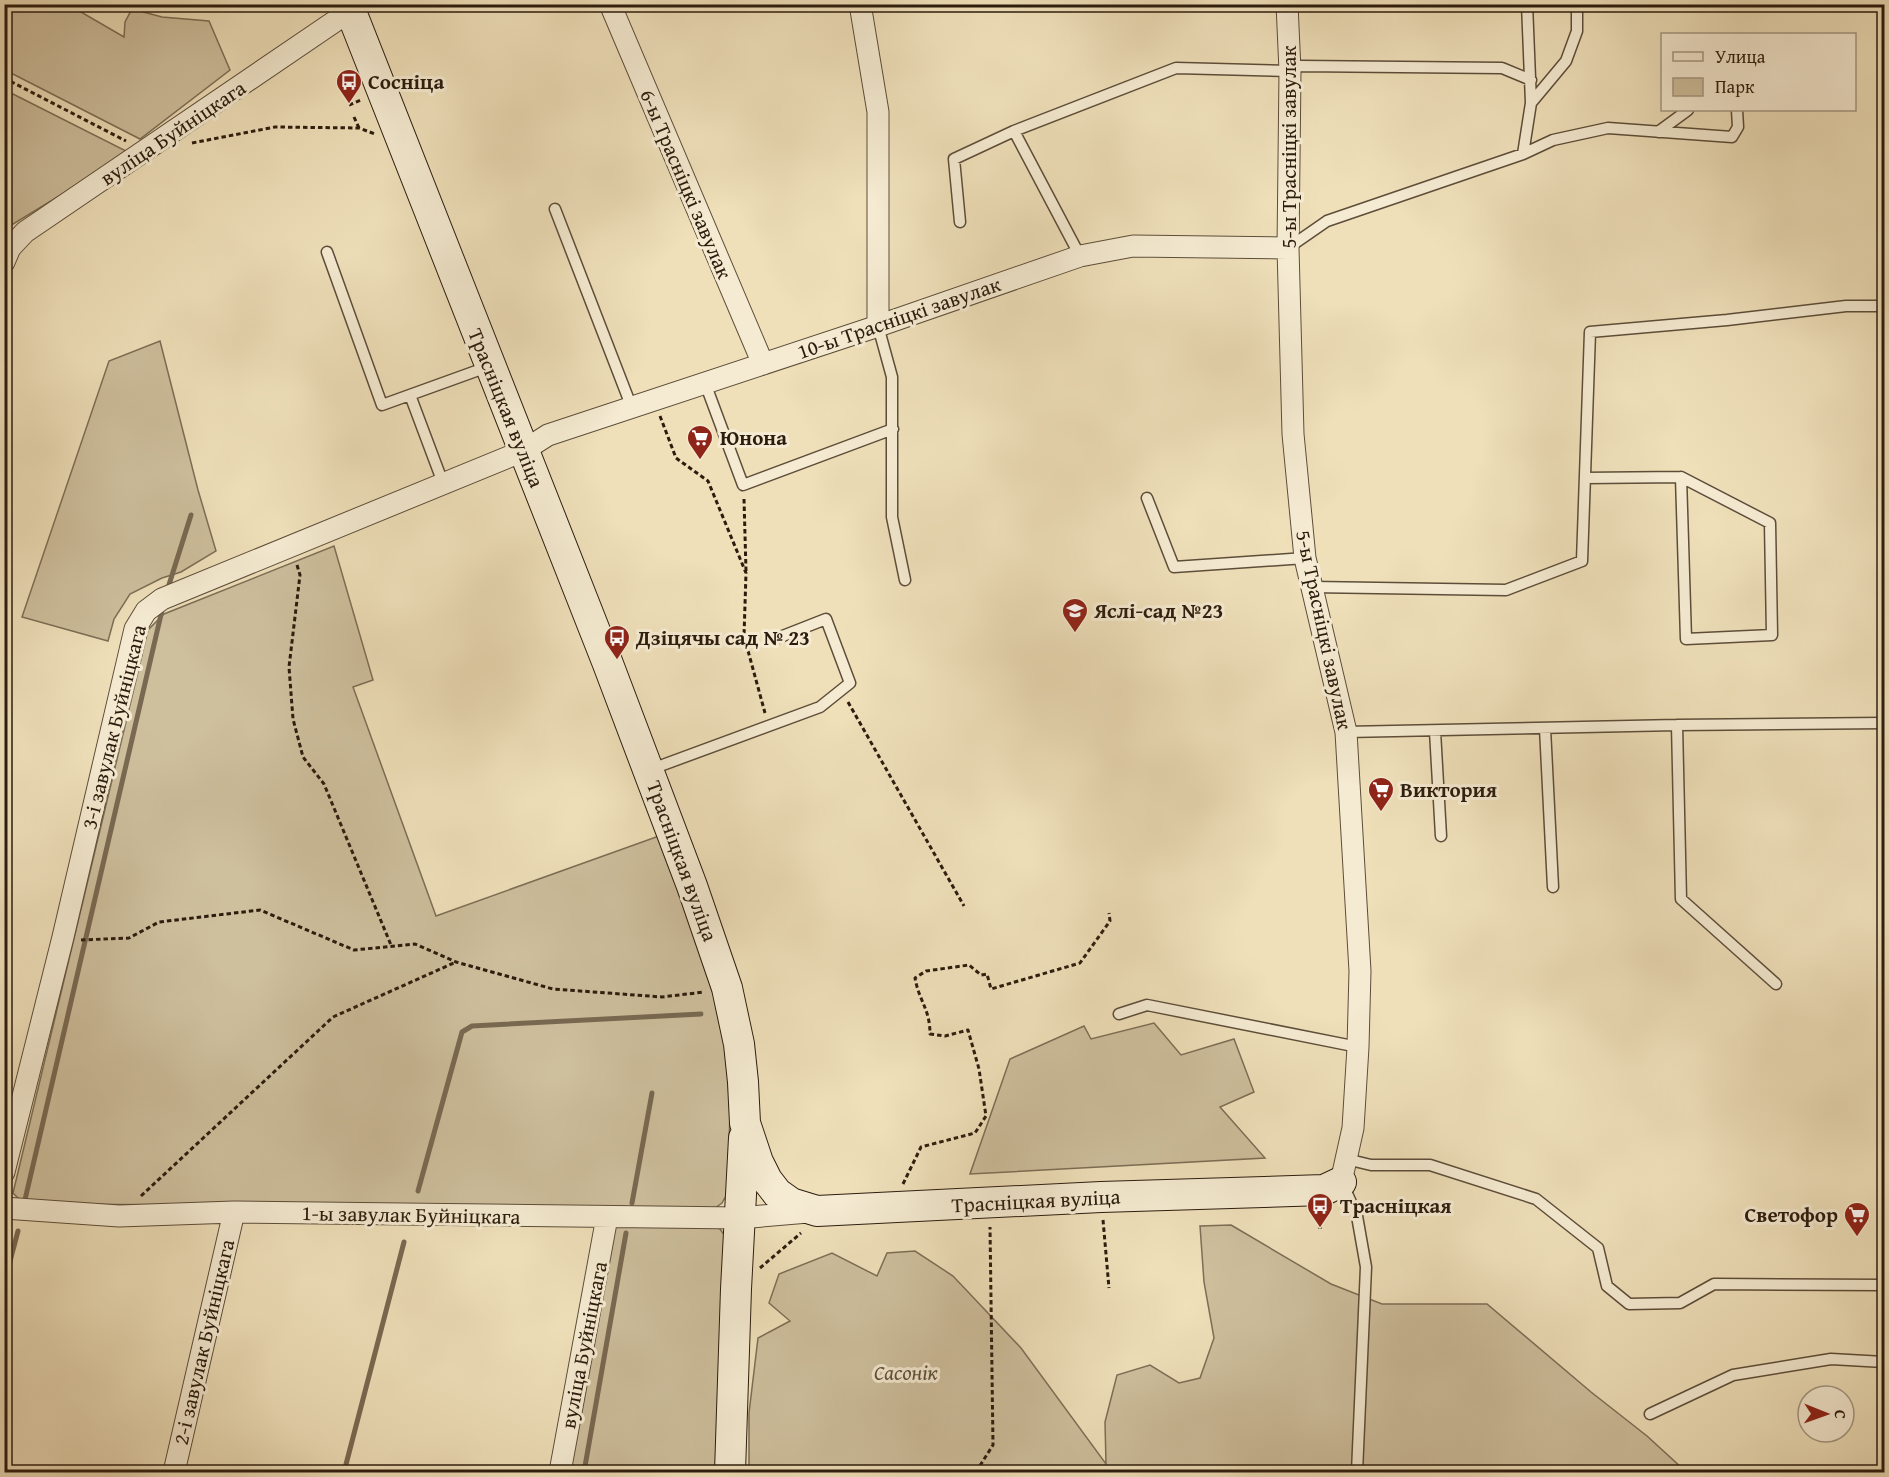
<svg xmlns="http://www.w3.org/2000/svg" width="1889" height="1477" viewBox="0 0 1889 1477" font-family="'Gentium Book Plus',serif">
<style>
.green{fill:#cebf9d;stroke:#7d6e56;stroke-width:1.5}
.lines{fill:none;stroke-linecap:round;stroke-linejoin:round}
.stream{stroke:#796952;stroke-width:5}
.lane-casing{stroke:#5d4d39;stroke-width:13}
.street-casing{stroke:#5d4d39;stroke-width:23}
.secondary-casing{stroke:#2c1c0e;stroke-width:32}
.path{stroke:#2c1c0e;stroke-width:3;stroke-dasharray:4.5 3;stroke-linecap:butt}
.lane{stroke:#f5ebd2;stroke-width:10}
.street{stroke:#f5ebd2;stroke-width:21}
.secondary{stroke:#f5ebd2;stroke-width:30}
.labels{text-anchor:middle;stroke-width:6;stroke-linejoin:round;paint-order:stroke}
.poi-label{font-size:21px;font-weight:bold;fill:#2c1c0e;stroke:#f5ebd2;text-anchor:start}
.street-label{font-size:21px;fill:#2c1c0e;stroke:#f5ebd2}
.park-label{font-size:21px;font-style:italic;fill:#5d4d39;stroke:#f5ebd2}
</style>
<rect width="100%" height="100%" fill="#efe0ba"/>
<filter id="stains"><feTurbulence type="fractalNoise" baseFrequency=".00333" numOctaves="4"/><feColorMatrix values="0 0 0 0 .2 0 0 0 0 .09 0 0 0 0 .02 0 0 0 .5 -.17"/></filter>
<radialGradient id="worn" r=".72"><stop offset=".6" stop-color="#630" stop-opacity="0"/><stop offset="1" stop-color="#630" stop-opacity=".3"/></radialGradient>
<path class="green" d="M4,5H69L124,37L125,22L132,9L162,17L209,21L230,70L140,139L5,70Z
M5,90L130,153L5,229Z
M160,341L198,490L216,551L181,572L162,578L130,594L114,619L108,641L22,617L109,361Z
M334,546L373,680L353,687L436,916L659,836L716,990L725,1029L730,1114L727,1194L722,1203L712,1210L595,1207L24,1204L13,1193L148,630L164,614Z
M1154,1023L1181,1055L1234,1039L1254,1092L1220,1107L1265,1158L970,1174L1010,1059L1084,1026L1091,1039Z
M620,1225H711L720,1229L725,1236L717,1472H566L613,1229Z
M1231,1225L1331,1284L1382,1304H1487L1591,1392L1647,1436L1682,1468L1709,1472H749V1413L758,1338L790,1321L769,1303L779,1274L832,1253L877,1276L887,1253L915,1251L953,1276L1021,1348L1106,1464L1105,1422L1117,1375L1150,1365L1179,1383L1200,1378L1214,1338L1204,1282L1200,1226Z"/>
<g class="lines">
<path class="stream" d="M167,591L191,515
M418,1191L462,1032L472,1026L701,1014
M632,1203L652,1093
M24,1204L163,606
M4,1284L18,1231
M344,1472L404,1242
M584,1472L626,1233"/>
<defs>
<path id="lane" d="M1531,103L1566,61L1577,31V4
M1658,132L1688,110
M1523,154L1531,103L1527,4
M555,209L632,408
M960,222L954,159L1014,131
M1288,248L1327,221L1523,154L1553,140L1608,128L1732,137L1738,127L1737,110
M327,252L382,405L490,366
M1080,256L1014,131L1176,68L1290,71L1300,66L1502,68L1531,80
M878,326L892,377V517L905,580
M705,383L743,485L893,429
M410,395L443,483
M1585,478L1681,477L1770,523L1772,635L1686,639L1681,477
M1147,498L1174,567L1305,558
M1312,587L1506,590L1582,561L1590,332L1727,320L1846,306H1884
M1677,725L1681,899L1776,984
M1545,728L1553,887
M1435,731L1441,836
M1346,732L1677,725L1884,723
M649,770L820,707L850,683L826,619L775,639
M1119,1014L1147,1005L1358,1047
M1346,1159L1371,1165H1430L1536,1199L1598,1248L1607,1286L1629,1304L1680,1303L1714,1284L1884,1285
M1342,1182L1357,1216L1366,1267L1357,1472
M1650,1414L1733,1375L1831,1359L1884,1362"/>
<path id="street" d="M610,4L763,364
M860,4L878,112V326
M1287,4L1290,71L1288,248L1293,434L1305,558L1346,732L1360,971L1358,1047L1353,1128L1341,1182
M4,262L10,248L25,232L350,11
M4,1172L63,937L135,629L146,611L162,599L523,451L548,435L878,326L1080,256L1133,246L1288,248
M4,1208L119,1216L234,1212L740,1218L808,1212
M174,1472L234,1212
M560,1472L607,1217"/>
<path id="secondary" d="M348,4L608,664L692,886L727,988L739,1044L743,1082L745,1123L758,1162L767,1180L777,1193L791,1203L817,1211L1101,1197L1324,1190L1341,1182
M730,1472L736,1289L744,1138"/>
</defs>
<use href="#lane" class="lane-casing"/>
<use href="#street" class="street-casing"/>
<use href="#secondary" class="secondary-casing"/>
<path class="path" d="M4,78L126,141
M349,105L361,100
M354,117L359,128
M192,143L275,127L359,128L375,134
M660,416L676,458L708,481L746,573L744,636L765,713
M744,499L746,571
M297,565L300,575L289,667L293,719L303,757L324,784L391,945
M848,702L964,906
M81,940L129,938L159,922L260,910L354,950L415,944L456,962L553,989L662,997L704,992
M903,1184L921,1147L975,1133L986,1116L979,1069L968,1030L945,1036L930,1034C930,1009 919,1001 915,978L926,971L969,965L981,975L987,974L991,989L1080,963L1110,921L1109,913
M141,1196L333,1017L456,962
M1103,1220L1109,1288
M1320,1229L1321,1212
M760,1268L801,1233
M976,1472L993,1445L990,1227"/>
<use href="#lane" class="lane"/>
<use href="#street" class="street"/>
<use href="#secondary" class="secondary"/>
</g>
<defs>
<symbol id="bus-pin" viewBox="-11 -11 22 30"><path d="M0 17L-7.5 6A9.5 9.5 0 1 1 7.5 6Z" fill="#8f2418" stroke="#f5ebd2"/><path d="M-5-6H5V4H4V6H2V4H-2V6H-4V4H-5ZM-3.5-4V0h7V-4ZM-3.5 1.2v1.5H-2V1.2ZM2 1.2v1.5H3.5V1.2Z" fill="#fff"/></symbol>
<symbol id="supermarket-pin" viewBox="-11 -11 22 30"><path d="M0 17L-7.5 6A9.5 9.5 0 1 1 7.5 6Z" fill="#8f2418" stroke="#f5ebd2"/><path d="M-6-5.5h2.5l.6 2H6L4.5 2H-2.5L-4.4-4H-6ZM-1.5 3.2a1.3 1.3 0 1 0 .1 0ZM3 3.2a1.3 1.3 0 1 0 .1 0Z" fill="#fff"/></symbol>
<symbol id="school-pin" viewBox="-11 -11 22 30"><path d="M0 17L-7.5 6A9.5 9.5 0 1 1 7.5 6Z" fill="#8f2418" stroke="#f5ebd2"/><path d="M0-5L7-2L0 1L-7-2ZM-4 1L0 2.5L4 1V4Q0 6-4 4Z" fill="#fff"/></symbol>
</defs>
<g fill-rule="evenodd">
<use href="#bus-pin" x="334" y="67" width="30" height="40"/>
<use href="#supermarket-pin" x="685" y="423" width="30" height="40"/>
<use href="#school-pin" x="1060" y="596" width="30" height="40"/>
<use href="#bus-pin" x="602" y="623" width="30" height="40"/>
<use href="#supermarket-pin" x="1366" y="775" width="30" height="40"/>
<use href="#bus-pin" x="1305" y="1191" width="30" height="40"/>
<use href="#supermarket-pin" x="1842" y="1200" width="30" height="40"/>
</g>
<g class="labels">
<g class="poi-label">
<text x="368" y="89">Сосніца</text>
<text x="720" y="445">Юнона</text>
<text x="1094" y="618">Яслі-сад №23</text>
<text x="636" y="645">Дзіцячы сад № 23</text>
<text x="1400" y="797">Виктория</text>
<text x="1340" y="1213">Трасніцкая</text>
<text x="1838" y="1222" text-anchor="end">Светофор</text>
</g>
<g class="street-label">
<text transform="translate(173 133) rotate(-34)" y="7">вуліца Буйніцкага</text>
<text transform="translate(1289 147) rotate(-90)" y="7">5-ы Трасніцкі завулак</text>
<text transform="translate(686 184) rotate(67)" y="7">6-ы Трасніцкі завулак</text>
<text transform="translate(899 318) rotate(-19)" y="7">10-ы Трасніцкі завулак</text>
<text transform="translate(506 408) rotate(68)" y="7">Трасніцкая вуліца</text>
<text transform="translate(1324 630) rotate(78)" y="7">5-ы Трасніцкі завулак</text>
<text transform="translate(114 727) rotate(-76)" y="7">3-і завулак Буйніцкага</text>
<text transform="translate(682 861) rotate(70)" y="7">Трасніцкая вуліца</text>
<text transform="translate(1036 1201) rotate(-3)" y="7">Трасніцкая вуліца</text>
<text transform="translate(411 1215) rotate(1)" y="7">1-ы завулак Буйніцкага</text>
<text transform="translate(204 1342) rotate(-77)" y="7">2-і завулак Буйніцкага</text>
<text transform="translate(584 1345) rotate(-79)" y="7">вуліца Буйніцкага</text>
</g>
<g class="park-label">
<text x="906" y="1380">Сасонік</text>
</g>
</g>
<rect width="1889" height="1477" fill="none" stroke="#efe0ba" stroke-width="24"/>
<rect x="6" y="6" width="1877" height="1465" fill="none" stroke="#2c1c0e" stroke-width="3"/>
<rect x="12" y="12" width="1865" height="1453" fill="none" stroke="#2c1c0e" stroke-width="1.5"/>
<rect x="1661" y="33" width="195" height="78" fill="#f5ebd2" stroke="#a59884" stroke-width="1.5"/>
<rect x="1673" y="52" width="30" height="9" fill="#f5ebd2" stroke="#a59884" stroke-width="1.5"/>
<text x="1715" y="63" font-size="18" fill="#2c1c0e">Улица</text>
<rect x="1673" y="78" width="30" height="18" fill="#cebf9d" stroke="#a59884" stroke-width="1.5"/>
<text x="1715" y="93" font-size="18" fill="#2c1c0e">Парк</text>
<g transform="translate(1826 1414) rotate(91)"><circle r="28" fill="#f5ebd2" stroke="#a59884" stroke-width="1.5"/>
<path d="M0-4.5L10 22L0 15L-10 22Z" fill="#8f2418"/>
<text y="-9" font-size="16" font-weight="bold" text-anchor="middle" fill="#2c1c0e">С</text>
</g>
<rect width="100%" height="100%" filter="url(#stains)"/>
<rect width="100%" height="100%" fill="url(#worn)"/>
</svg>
